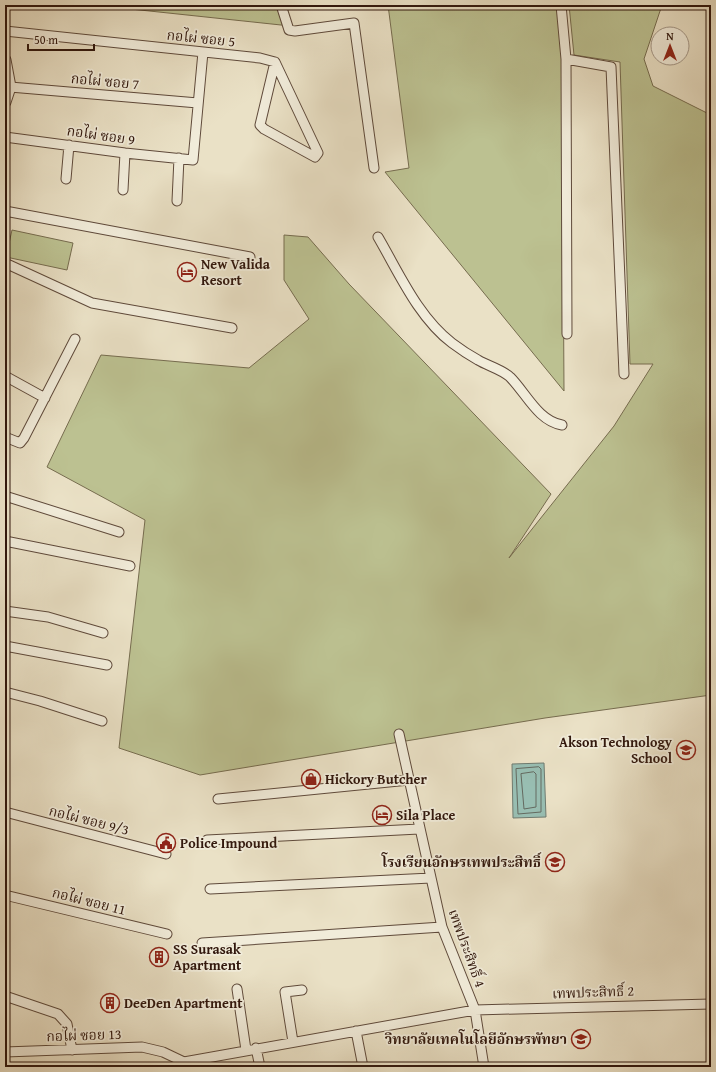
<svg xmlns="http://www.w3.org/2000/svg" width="716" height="1072" viewBox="0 0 716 1072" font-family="'Gentium Book Plus','Noto Serif Thai',serif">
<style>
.green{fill:#bcc191;stroke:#766c4f}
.water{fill:#98beb2;stroke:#6f7b70}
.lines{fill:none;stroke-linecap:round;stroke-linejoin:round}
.shore{stroke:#646a60;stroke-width:1}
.minor-casing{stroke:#5f4a3b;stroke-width:11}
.tertiary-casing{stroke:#5f4a3b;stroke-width:13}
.minor{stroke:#f1ecda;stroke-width:9}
.tertiary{stroke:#f1ecda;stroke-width:11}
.labels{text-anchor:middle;stroke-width:3.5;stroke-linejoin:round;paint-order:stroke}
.street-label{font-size:14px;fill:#31170d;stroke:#f1ecda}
.poi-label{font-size:14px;font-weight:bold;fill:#31170d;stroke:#f1ecda;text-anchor:start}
</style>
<rect width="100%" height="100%" fill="#eae1c6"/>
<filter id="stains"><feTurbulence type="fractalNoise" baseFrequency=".005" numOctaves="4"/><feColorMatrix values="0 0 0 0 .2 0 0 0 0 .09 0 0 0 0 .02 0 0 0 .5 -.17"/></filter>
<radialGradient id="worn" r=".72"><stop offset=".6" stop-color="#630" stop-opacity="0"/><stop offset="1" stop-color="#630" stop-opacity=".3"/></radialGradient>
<path class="green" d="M93,5H276L283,25H281Z
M388,5H557L562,54L564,391L385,172L409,168Z
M569,5H662L644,59L653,86L711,115V695L545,718L200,775L119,748L145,520L47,467L101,355L249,368L309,319L284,280V235L308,237L349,284L551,494L509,558L614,426L653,364H630L620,62L574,55Z
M12,230L73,243L67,270L6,257Z
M707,1008H711V1067H708Z"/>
<path class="water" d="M544,763L546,817L513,818L512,764Z"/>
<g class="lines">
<path class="shore" d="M539,767L541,769V812L518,814L516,769Z
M534,772L536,774V807L524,809L521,774Z"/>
<defs>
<path id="minor" d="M281,5L289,30L295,31L354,23L374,168
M561,5L566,59L567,334
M5,31L260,58L275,62L318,153L315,157L264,129L260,125L275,62
M566,59L611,67L624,374
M10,87L198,103
M5,137L125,153L193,160L203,52
M66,179L69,145
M123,190L125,153
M177,201L179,158
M5,211L250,257
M378,237C399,273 418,317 452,343C460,349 469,355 478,360C488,366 501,369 510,377C526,393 538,421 562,425
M5,263L92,303L232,328
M5,376L45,398
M5,437L20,443L24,438L75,339
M5,496L119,532
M5,541L130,566
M5,611L48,617L103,633
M5,646L107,665
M5,692L40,701L102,721
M399,734L442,927L475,1010L484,1067
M218,799L409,780
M5,812L166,854
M207,840L419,829
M210,889L431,878
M5,895L167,934
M202,943L442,927
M237,989L246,1050
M5,996L58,1014L67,1024L72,1050
M356,1031L363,1067
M293,1042L285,992L302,990
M256,1048L260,1067
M5,1052L142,1047L163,1052L184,1062L475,1010L711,1004"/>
<path id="tertiary" d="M5,60L10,87L5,102"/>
</defs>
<use href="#minor" class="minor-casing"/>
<use href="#tertiary" class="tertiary-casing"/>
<use href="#minor" class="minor"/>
<use href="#tertiary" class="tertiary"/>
</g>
<defs>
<symbol id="hotel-ring" viewBox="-11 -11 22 22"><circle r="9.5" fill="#f1ecda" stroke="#8f2418" stroke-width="1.5"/><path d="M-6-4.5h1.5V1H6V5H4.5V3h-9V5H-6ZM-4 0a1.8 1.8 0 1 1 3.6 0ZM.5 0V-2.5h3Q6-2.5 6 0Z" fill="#8f2418"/></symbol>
<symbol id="school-ring" viewBox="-11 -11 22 22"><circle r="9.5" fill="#f1ecda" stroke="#8f2418" stroke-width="1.5"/><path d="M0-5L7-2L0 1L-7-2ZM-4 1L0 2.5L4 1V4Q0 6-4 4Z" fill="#8f2418"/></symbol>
<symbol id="shop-ring" viewBox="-11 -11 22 22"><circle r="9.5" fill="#f1ecda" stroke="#8f2418" stroke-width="1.5"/><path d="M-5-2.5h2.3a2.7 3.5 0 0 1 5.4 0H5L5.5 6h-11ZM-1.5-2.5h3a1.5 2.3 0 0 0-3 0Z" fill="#8f2418"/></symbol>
<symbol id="civic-ring" viewBox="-11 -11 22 22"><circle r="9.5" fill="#f1ecda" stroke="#8f2418" stroke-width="1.5"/><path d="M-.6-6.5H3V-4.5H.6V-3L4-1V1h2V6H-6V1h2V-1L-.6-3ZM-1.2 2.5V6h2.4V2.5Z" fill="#8f2418"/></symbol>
<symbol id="building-ring" viewBox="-11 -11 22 22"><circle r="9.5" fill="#f1ecda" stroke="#8f2418" stroke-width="1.5"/><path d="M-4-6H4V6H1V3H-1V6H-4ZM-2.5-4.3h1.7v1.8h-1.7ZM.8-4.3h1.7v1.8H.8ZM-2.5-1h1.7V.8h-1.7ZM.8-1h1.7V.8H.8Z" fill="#8f2418"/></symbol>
<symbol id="university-ring" viewBox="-11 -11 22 22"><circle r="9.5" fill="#f1ecda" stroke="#8f2418" stroke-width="1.5"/><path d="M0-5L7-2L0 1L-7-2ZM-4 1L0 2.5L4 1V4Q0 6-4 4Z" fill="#8f2418"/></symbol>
</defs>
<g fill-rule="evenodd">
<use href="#hotel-ring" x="176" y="261" width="22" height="22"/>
<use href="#school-ring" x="675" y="739" width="22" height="22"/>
<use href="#shop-ring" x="300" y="768" width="22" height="22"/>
<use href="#hotel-ring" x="371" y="804" width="22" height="22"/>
<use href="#civic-ring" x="155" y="832" width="22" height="22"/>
<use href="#school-ring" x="544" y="851" width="22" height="22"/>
<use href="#building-ring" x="148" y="946" width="22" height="22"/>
<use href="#building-ring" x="99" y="992" width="22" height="22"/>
<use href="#university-ring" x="570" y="1028" width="22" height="22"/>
</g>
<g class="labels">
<g class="street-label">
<text transform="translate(201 38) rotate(6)" y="5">กอไผ่ ซอย 5</text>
<text transform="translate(105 81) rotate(5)" y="5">กอไผ่ ซอย 7</text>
<text transform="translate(101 135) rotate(8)" y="5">กอไผ่ ซอย 9</text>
<text transform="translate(89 820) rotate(14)" y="5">กอไผ่ ซอย 9/3</text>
<text transform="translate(89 901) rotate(14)" y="5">กอไผ่ ซอย 11</text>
<text transform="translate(467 948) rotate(70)" y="5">เทพประสิทธิ์ 4</text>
<text transform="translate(593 992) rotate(-2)" y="5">เทพประสิทธิ์ 2</text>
<text transform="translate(84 1035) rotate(-2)" y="5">กอไผ่ ซอย 13</text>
</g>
<g class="poi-label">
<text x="201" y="269">New Valida<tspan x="201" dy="16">Resort</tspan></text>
<text x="672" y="747" text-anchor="end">Akson Technology<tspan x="672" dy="16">School</tspan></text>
<text x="325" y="784">Hickory Butcher</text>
<text x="396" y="820">Sila Place</text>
<text x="180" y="848">Police Impound</text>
<text x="541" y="867" text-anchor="end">โรงเรียนอักษรเทพประสิทธิ์</text>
<text x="173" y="954">SS Surasak<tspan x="173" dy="16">Apartment</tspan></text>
<text x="124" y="1008">DeeDen Apartment</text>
<text x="567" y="1044" text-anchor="end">วิทยาลัยเทคโนโลยีอักษรพัทยา</text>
</g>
</g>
<rect width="716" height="1072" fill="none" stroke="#eae1c6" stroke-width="20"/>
<rect x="6" y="6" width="704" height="1060" fill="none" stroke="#31170d" stroke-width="2"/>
<rect x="10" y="10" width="696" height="1052" fill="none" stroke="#31170d"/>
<g transform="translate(670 46)"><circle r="19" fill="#f1ecda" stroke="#a49788"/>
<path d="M0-3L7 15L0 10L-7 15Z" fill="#8f2418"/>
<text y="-6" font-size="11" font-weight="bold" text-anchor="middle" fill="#31170d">N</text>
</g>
<path d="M28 44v6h66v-6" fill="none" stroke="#31170d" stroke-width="2"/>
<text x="34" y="44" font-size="12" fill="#31170d" stroke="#f1ecda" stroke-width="3" paint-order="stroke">50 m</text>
<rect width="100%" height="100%" filter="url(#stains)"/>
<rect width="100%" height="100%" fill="url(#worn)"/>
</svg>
